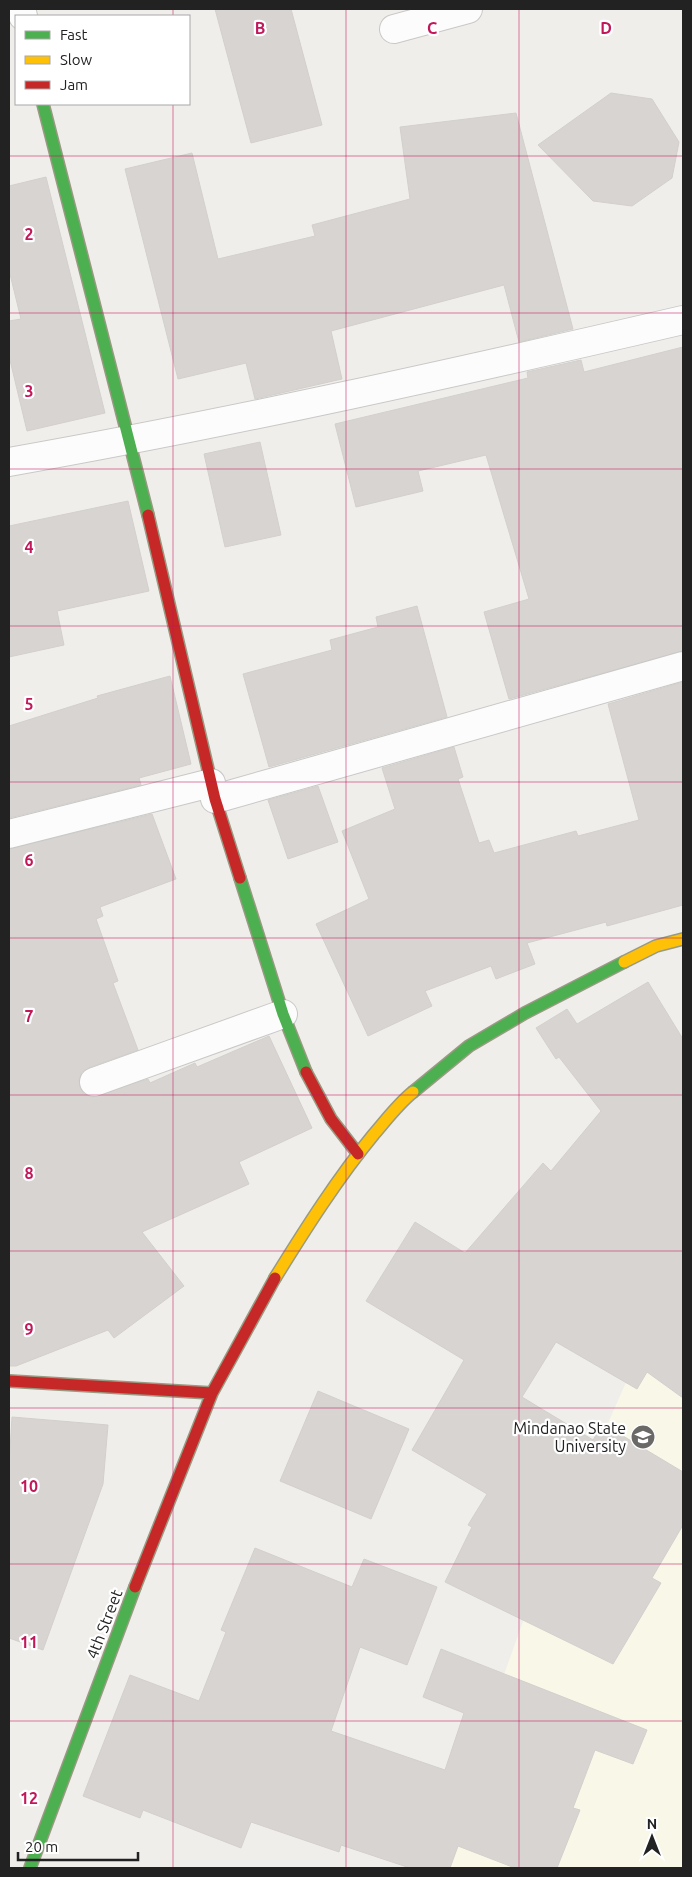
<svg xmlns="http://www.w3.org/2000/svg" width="692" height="1877" viewBox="0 0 692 1877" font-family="Ubuntu,sans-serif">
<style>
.education{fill:#f8f7e8}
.building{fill:#d7d4d2;stroke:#d3d0cc}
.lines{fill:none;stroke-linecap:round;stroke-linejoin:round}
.street-casing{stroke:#c9c8c7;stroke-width:30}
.fast-casing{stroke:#999a82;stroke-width:14}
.slow-casing{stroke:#999a82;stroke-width:14}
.jam-casing{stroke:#999a82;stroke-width:14}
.street{stroke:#fdfcfc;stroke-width:28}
.fast{stroke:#4caf50;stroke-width:11}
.slow{stroke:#ffc107;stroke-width:11}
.jam{stroke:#c62828;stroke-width:11}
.grid{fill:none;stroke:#c2185b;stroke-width:1;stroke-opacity:0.55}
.labels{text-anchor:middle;stroke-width:4.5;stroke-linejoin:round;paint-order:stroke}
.poi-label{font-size:16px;fill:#222;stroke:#fff;text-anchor:end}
.street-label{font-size:16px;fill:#222;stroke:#fff}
.grid-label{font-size:16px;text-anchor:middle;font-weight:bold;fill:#c2185b;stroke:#fff;stroke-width:4.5;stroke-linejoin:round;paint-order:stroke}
</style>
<rect width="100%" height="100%" fill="#f0eeeb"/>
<path class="education" d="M683,1185V1868H439L456,1809L536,1585L668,1288Z"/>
<path class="building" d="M215,9H291L322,125L251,143Z
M611,93L652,99L679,142L672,178L632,206L593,201L538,145Z
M516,113L573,329L519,342L504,285L331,331L342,379L255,399L246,363L178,379L125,169L192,153L218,259L315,236L312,225L410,199L400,127Z
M46,177L105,413L27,431L9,356V321L21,319L9,270V186Z
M683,347V651L509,699L484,612L529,599L486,455L418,471L423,491L356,507L335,424L528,378L527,372L581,360L584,372Z
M260,442L281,535L225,547L204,454Z
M128,501L149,591L57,611L64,645L9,657V526Z
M417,606L447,717L269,767L243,674L332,650L330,640L378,627L376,617Z
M170,676L191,764L139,778L141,785L9,818V726L98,698L97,696Z
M683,682V905L607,926L606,922L527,943L535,964L496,979L491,966L425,991L432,1006L368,1036L316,924L369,899L342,831L395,809L382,768L454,747L463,777L458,779L479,843L489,840L494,853L576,831L578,836L639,820L608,704Z
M318,786L338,842L288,859L268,800Z
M152,814L176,879L100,907L103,916L96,919L118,981L113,983L138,1050L88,1068L82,1072L79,1079L80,1088L84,1094L92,1097L148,1079L150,1083L195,1063L197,1067L269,1036L312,1128L239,1162L249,1184L142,1232L184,1286L114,1338L108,1330L16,1366H9V849Z
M648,982L683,1039V1398L647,1372L637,1389L556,1342L522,1397L593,1440L603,1424L683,1472V1525L652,1578L661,1583L613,1664L445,1582L472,1527L468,1525L487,1494L412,1450L464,1360L366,1301L415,1222L465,1253L543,1163L551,1171L601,1111L559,1057L556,1059L536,1028L567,1009L577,1024Z
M318,1391L409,1429L371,1519L280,1481Z
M12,1417L108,1425L103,1484L43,1650L9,1638V1466Z
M255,1548L352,1587L364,1559L437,1587L407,1665L360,1647L331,1731L445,1770L464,1713L423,1697L441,1649L647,1730L633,1764L595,1750L573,1808L580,1810L557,1868H515L458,1846L450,1868H410L341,1845L339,1852L251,1822L241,1848L143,1810L140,1818L83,1796L130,1675L199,1701L226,1632L221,1630Z"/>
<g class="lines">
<defs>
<path id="street" d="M21,9L23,16
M394,29L468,9
M9,462C235,422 459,372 683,320
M215,799L683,666
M9,834L211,783
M94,1082L283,1014"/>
<path id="fast" d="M43,104L148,515
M240,878L283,1014L306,1072
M413,1092L469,1046L525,1013L624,962
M30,1868L135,1587"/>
<path id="slow" d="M624,962L656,946L683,939
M275,1278C306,1228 337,1179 374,1134C387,1119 398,1104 413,1092"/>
<path id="jam" d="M148,515L215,799L240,878
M306,1072L331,1119L358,1154
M9,1381L212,1393
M135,1587L212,1393L275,1278"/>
</defs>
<use href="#street" class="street-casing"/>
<use href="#fast" class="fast-casing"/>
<use href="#slow" class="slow-casing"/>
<use href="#jam" class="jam-casing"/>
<use href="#street" class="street"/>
<use href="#fast" class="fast"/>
<use href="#slow" class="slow"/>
<use href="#jam" class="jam"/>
</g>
<path class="grid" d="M173,9V16M346,9V1868M519,9V1868M173,104V1868M9,156H683M9,313H683M9,469H683M9,626H683M9,782H683M9,938H683M9,1095H683M9,1251H683M9,1408H683M9,1564H683M9,1721H683"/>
<defs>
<symbol id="university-disc" viewBox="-11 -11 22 22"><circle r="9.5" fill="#6a6968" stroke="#fff"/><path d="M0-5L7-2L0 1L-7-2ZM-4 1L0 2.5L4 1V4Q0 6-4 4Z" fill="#fff"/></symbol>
</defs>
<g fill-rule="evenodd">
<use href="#university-disc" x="629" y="1423" width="28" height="28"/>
</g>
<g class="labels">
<g class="poi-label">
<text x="626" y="1434">Mindanao State<tspan x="626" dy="18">University</tspan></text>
</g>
<g class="street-label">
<text transform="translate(104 1624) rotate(-69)" y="6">4th Street</text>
</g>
</g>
<g class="grid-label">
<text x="260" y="34">B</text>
<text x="432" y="34">C</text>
<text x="606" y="34">D</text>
<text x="29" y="240">2</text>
<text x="29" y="397">3</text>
<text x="29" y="553">4</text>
<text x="29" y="710">5</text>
<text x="29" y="866">6</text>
<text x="29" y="1022">7</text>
<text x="29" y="1179">8</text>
<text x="29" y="1335">9</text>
<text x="29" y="1492">10</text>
<text x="29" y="1648">11</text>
<text x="29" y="1804">12</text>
</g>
<rect width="692" height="1877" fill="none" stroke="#222222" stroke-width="20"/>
<rect x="15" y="15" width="175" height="90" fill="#ffffff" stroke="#a7a7a7"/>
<rect x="25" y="31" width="25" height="8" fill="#4caf50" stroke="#a7a7a7"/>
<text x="60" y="40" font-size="15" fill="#222222">Fast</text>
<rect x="25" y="56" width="25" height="8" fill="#ffc107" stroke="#a7a7a7"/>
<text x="60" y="65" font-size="15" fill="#222222">Slow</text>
<rect x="25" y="81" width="25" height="8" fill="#c62828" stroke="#a7a7a7"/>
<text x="60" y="90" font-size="15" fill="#222222">Jam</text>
<g transform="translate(652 1837)" stroke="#ffffff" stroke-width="4" paint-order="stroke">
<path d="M0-4L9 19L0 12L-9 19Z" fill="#222222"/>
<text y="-8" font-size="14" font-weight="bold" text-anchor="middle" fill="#222222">N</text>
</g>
<path d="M18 1852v8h120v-8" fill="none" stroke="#222222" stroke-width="2.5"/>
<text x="25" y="1852" font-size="15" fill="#222222" stroke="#ffffff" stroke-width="4" paint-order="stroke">20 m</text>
</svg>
